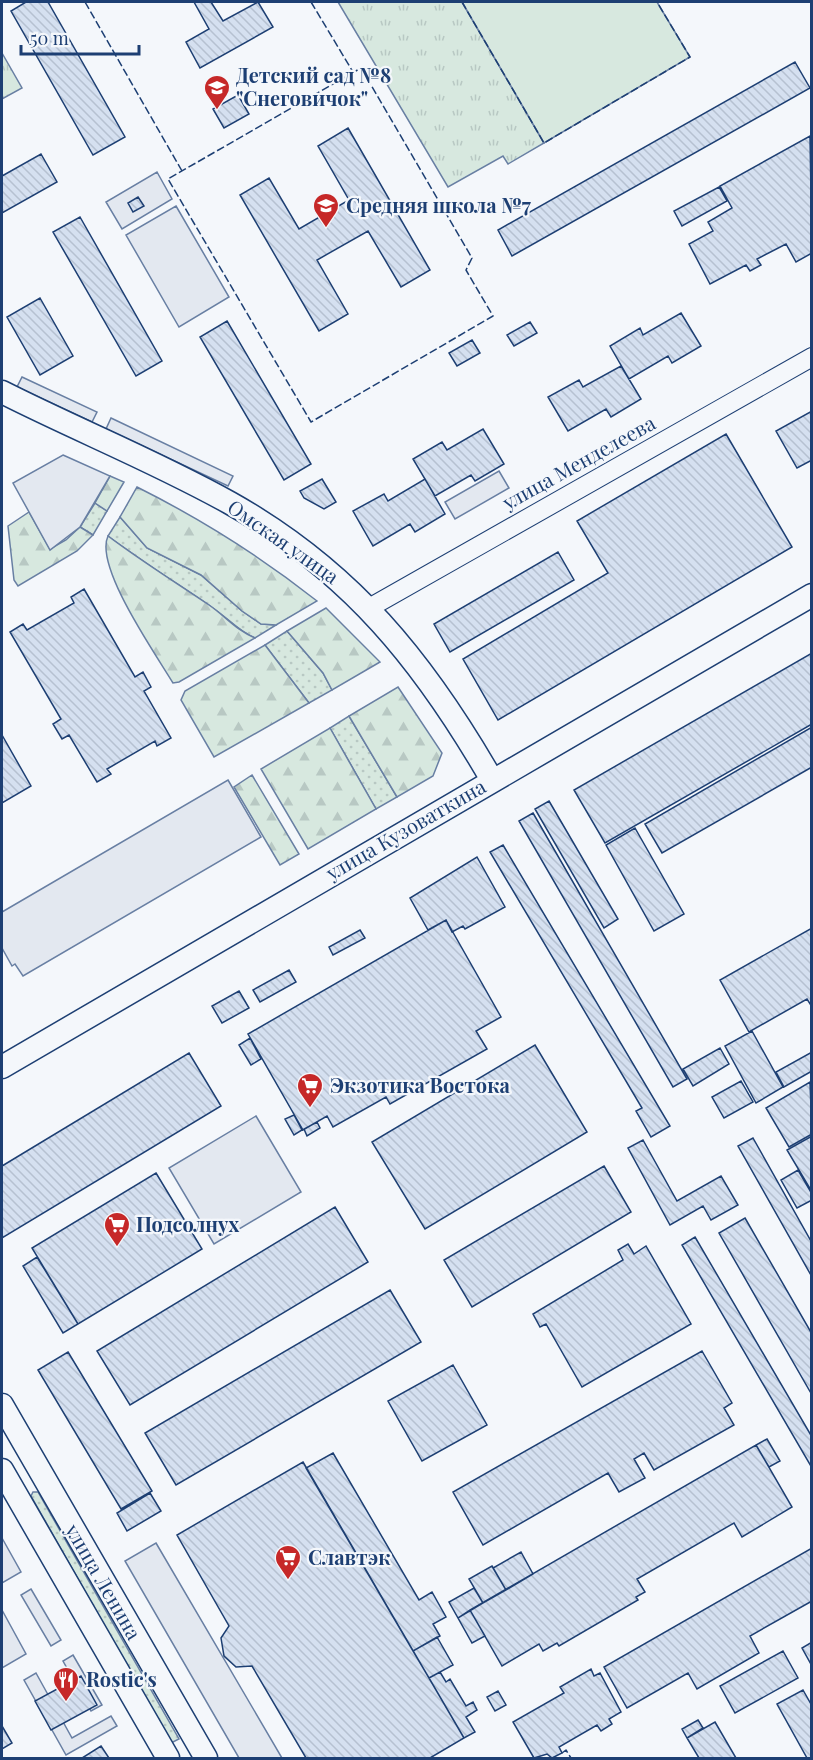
<svg xmlns="http://www.w3.org/2000/svg" width="813" height="1760" viewBox="0 0 813 1760" font-family="'Playfair Display',serif">
<style>
.grass{fill:url(#grass-dots);stroke:#687fa3;stroke-width:1.5}
.forest{fill:url(#forest-firs);stroke:#687fa3;stroke-width:1.5}
.park{fill:url(#park-tufts);stroke:#687fa3;stroke-width:1.5}
.garden{fill:#d7e8df;stroke:#687fa3;stroke-width:1.5}
.parking{fill:#e3e8f0;stroke:#687fa3;stroke-width:1.5}
.building{fill:url(#building-back-hatch);stroke:#1d3f73;stroke-width:1.5}
.lines{fill:none;stroke-linecap:round;stroke-linejoin:round}
.minor-casing{stroke:#1d3f73;stroke-width:20}
.major-casing{stroke:#1d3f73;stroke-width:25}
.minor{stroke:#f4f7fb;stroke-width:18}
.major{stroke:#f4f7fb;stroke-width:22}
.fence{stroke:#1d3f73;stroke-width:1.5;stroke-dasharray:8 3;stroke-linecap:butt}
.labels{text-anchor:middle;stroke-width:4.5;stroke-linejoin:round;paint-order:stroke}
.poi-label{font-size:20px;font-weight:bold;fill:#1d3f73;stroke:#f4f7fb;text-anchor:start}
.street-label{font-size:20px;fill:#1d3f73;stroke:#f4f7fb}
</style>
<defs>
<pattern id="grass-dots" width="8" height="8" patternUnits="userSpaceOnUse" patternTransform="scale(1.5)"><rect width="8" height="8" fill="#d7e8df"/><path d="M2 2h.1M6 6h.1" fill="none" stroke="#b8c8c3" stroke-width="1.8" stroke-linecap="round"/></pattern>
<pattern id="forest-firs" width="22" height="20" patternUnits="userSpaceOnUse" patternTransform="scale(1.5)"><rect width="22" height="20" fill="#d7e8df"/><path d="M5 1l3.5 6h-7zM16 11l3.5 6h-7z" fill="#b8c8c3"/></pattern>
<pattern id="park-tufts" width="24" height="20" patternUnits="userSpaceOnUse" patternTransform="scale(1.5)"><rect width="24" height="20" fill="#d7e8df"/><path d="M3 7l-1-3M5 7V3M7 7l1-3M15 17l-1-3M17 17v-4M19 17l1-3" fill="none" stroke="#b8c8c3"/></pattern>
<pattern id="building-back-hatch" width="6" height="6" patternUnits="userSpaceOnUse" patternTransform="scale(1.5)"><rect width="6" height="6" fill="#d5e0f0"/><path d="M-1 5l2 2M0 0l6 6M5-1l2 2" fill="none" stroke="#b6c1d1"/></pattern>
</defs>
<rect width="100%" height="100%" fill="#f4f7fb"/>
<path class="grass" d="M95,503L107,511L93,535L80,527Z
M120,517L147,548L201,575L242,611L261,624L276,625L255,638C238,631 228,618 213,608C178,584 142,561 108,536Z
M287,631L323,673L332,690L309,703L265,645Z
M349,716L397,797L376,809L330,728Z
M33,1492H38L179,1739L171,1743L31,1496Z"/>
<path class="forest" d="M110,476L124,482L107,511L95,503Z
M137,487C201,519 260,556 317,601L276,625L261,624L242,611L201,575L147,548L120,517Z
M29,512L50,549L66,540L80,527L93,535L77,551L18,586L14,580L8,526Z
M108,536C141,561 175,582 209,605C225,616 237,631 255,638L179,682L173,683C155,653 94,566 108,536Z
M326,608L380,662L332,690L323,673L287,631Z
M265,645L309,703L214,757L181,700L185,691Z
M398,687L442,753L433,776L397,797L349,716Z
M330,728L376,809L308,849L261,769Z
M252,775L299,854L280,865L234,787Z"/>
<path class="park" d="M338,2H462L544,143L508,164L503,156L448,187Z
M2,53L22,88L2,99Z"/>
<path class="garden" d="M462,2H657L690,57L544,143Z"/>
<path class="parking" d="M157,172L172,199L122,229L106,202Z
M176,206L229,297L179,327L126,235Z
M22,377L97,412L92,422L17,387Z
M111,418L233,476L228,486L106,429Z
M63,455L110,476L80,527L50,550L13,483Z
M499,471L509,488L455,519L445,502Z
M228,780L261,837L23,976L15,964L12,966L2,948V912Z
M256,1116L301,1192L214,1244L169,1168Z
M2,1538L21,1572L2,1583Z
M156,1543L282,1758H239L125,1561Z
M31,1589L61,1640L51,1646L21,1595Z
M2,1610L26,1654L2,1668Z
M73,1655L102,1705L91,1711L63,1661Z
M36,1673L72,1738L111,1716L117,1726L66,1755L24,1680Z"/>
<path class="building" d="M26,2H48L125,137L93,155L11,11Z
M194,2H211L223,21L258,2L273,27L200,68L186,42L209,29Z
M795,62L810,88L512,256L498,230Z
M238,95L249,114L224,128L213,109Z
M348,128L430,270L401,287L368,231L317,260L348,314L319,331L240,195L269,178L299,229L349,200L318,146Z
M810,136L812,253L796,262L786,244L757,259L761,265L750,271L746,265L710,284L689,244L713,231L708,222L732,208L720,186Z
M41,154L57,182L2,213V176Z
M719,187L727,201L682,226L674,211Z
M138,197L144,206L133,212L128,203Z
M80,217L162,361L136,376L53,232Z
M40,298L73,356L40,375L7,317Z
M681,313L701,346L672,363L668,356L629,379L610,346L640,328L643,335Z
M227,321L311,464L284,480L200,337Z
M530,322L537,333L514,346L507,335Z
M472,340L480,353L457,366L449,353Z
M621,366L641,399L611,417L606,409L568,431L548,397L579,380L583,387Z
M812,411V460L797,468L776,431Z
M483,429L504,464L475,481L471,475L435,496L413,459L442,442L447,450Z
M726,434L792,547L498,720L463,659L608,573L577,521Z
M322,479L336,502L324,509L304,498L300,491Z
M425,479L445,514L415,532L410,524L373,546L353,511L384,494L388,501Z
M558,552L574,580L450,652L434,624Z
M84,589L135,677L143,672L151,687L144,691L171,738L157,746L155,741L107,769L111,774L97,782L69,735L62,739L53,724L61,719L10,632L23,624L27,630L74,603L71,597Z
M812,653V724L605,843L574,790Z
M812,727V767L662,853L645,824Z
M2,735L31,786L2,803Z
M549,801L618,919L604,928L535,809Z
M533,813L687,1079L673,1087L519,821Z
M635,828L684,914L654,931L606,845Z
M503,845L670,1126L651,1137L636,1111L642,1108L490,852Z
M477,857L505,907L465,929L463,926L452,932L446,920L428,930L410,898Z
M446,920L501,1017L476,1031L487,1049L390,1104L386,1097L333,1127L327,1116L303,1130L248,1034Z
M812,928V1007L807,999L749,1032L720,980Z
M360,930L365,938L333,955L329,947Z
M289,970L296,982L260,1002L253,990Z
M239,991L249,1008L222,1023L212,1006Z
M752,1031L783,1087L756,1103L725,1046Z
M250,1038L261,1059L251,1065L239,1045Z
M535,1045L587,1132L425,1229L372,1142Z
M720,1048L729,1064L693,1086L683,1069Z
M812,1052V1071L784,1087L776,1072Z
M189,1053L221,1106L2,1238V1166Z
M741,1081L753,1102L724,1118L712,1097Z
M810,1082L812,1134L789,1147L766,1108Z
M294,1115L302,1130L294,1135L285,1119Z
M317,1122L320,1128L307,1136L304,1129Z
M812,1136V1192L787,1150Z
M753,1138L812,1243V1277L738,1146Z
M643,1140L677,1201L721,1176L738,1205L711,1220L703,1206L670,1225L628,1148Z
M604,1166L631,1212L472,1307L444,1260Z
M798,1170L812,1194V1200L797,1208L781,1180Z
M156,1173L202,1249L78,1324L32,1248Z
M335,1207L368,1262L130,1405L97,1351Z
M745,1218L812,1334V1395L719,1233Z
M695,1237L812,1437V1468L682,1245Z
M628,1244L634,1254L646,1246L691,1324L582,1387L546,1324L540,1327L533,1314L623,1260L618,1250Z
M37,1257L78,1324L63,1333L23,1266Z
M390,1290L421,1342L176,1485L145,1433Z
M702,1351L732,1403L724,1408L734,1425L654,1470L644,1453L634,1459L645,1478L619,1492L608,1473L483,1545L453,1492Z
M68,1352L152,1491L121,1509L38,1370Z
M453,1365L487,1425L422,1461L388,1401Z
M767,1439L780,1461L769,1467L756,1445Z
M756,1445L792,1507L742,1537L734,1523L637,1579L645,1592L636,1597L638,1600L559,1646L557,1643L543,1651L539,1644L502,1666L470,1610Z
M333,1453L419,1600L432,1592L446,1617L433,1624L440,1636L413,1651L306,1468Z
M303,1462L464,1738L430,1758H306L252,1666L236,1667L224,1656L221,1638L229,1626L177,1535Z
M150,1493L161,1511L127,1531L117,1513Z
M812,1548V1601L750,1636L759,1653L697,1689L688,1673L627,1708L604,1667Z
M521,1552L533,1574L506,1590L493,1568Z
M492,1566L506,1590L483,1603L469,1579Z
M474,1588L483,1603L458,1618L449,1602Z
M470,1610L485,1636L472,1643L458,1618Z
M437,1637L453,1665L429,1678L413,1651Z
M812,1642V1666L802,1648Z
M783,1651L798,1678L735,1713L720,1686Z
M591,1669L594,1676L600,1673L621,1712L609,1719L612,1724L601,1731L597,1725L559,1747L562,1753L552,1758L547,1754L534,1758L513,1722L564,1693L560,1687Z
M440,1672L446,1682L450,1679L466,1706L473,1702L477,1710L466,1717L475,1732L464,1738L429,1678Z
M81,1676L97,1705L51,1730L35,1701Z
M803,1690L812,1706V1758H807L777,1704Z
M498,1691L506,1705L495,1711L487,1697Z
M698,1720L703,1728L687,1738L682,1729Z
M715,1722L736,1758H699L687,1738Z
M2,1726L12,1743L2,1749Z
M101,1746L109,1758H82Z"/>
<g class="lines">
<defs>
<path id="minor" d="M369,608L812,357"/>
<path id="major" d="M2,392C77,430 157,462 230,503C351,571 424,662 492,780
M2,1067L812,595
M2,1405L206,1758
M2,1470L168,1758"/>
</defs>
<use href="#minor" class="minor-casing"/>
<use href="#major" class="major-casing"/>
<use href="#minor" class="minor"/>
<use href="#major" class="major"/>
<path class="fence" d="M85,2L182,171
M311,2L353,72
M462,2L544,143L690,57L657,2
M361,68L472,258L466,270L493,316L311,422L168,179Z
M562,1753L566,1750L571,1758"/>
</g>
<defs>
<symbol id="school-pin" viewBox="-11 -11 22 30"><path d="M0 17L-7.5 6A9.5 9.5 0 1 1 7.5 6Z" fill="#c62828" stroke="#f4f7fb"/><path d="M0-5L7-2L0 1L-7-2ZM-4 1L0 2.5L4 1V4Q0 6-4 4Z" fill="#fff"/></symbol>
<symbol id="supermarket-pin" viewBox="-11 -11 22 30"><path d="M0 17L-7.5 6A9.5 9.5 0 1 1 7.5 6Z" fill="#c62828" stroke="#f4f7fb"/><path d="M-6-5.5h2.5l.6 2H6L4.5 2H-2.5L-4.4-4H-6ZM-1.5 3.2a1.3 1.3 0 1 0 .1 0ZM3 3.2a1.3 1.3 0 1 0 .1 0Z" fill="#fff"/></symbol>
<symbol id="restaurant-pin" viewBox="-11 -11 22 30"><path d="M0 17L-7.5 6A9.5 9.5 0 1 1 7.5 6Z" fill="#c62828" stroke="#f4f7fb"/><path d="M-5-6h1v4h1v-4h1v4h1v-4h1v5L-1.5 .5V6h-2V.5L-5-1ZM5-6V6H3V1.5H1.5Q1.5-4 5-6Z" fill="#fff"/></symbol>
</defs>
<g fill-rule="evenodd">
<use href="#school-pin" x="202" y="73" width="30" height="40"/>
<use href="#school-pin" x="311" y="191" width="30" height="40"/>
<use href="#supermarket-pin" x="295" y="1071" width="30" height="40"/>
<use href="#supermarket-pin" x="102" y="1210" width="30" height="40"/>
<use href="#supermarket-pin" x="273" y="1543" width="30" height="40"/>
<use href="#restaurant-pin" x="51" y="1665" width="30" height="40"/>
</g>
<g class="labels">
<g class="poi-label">
<text x="236" y="83">Детский сад №8<tspan x="236" dy="23">"Снеговичок"</tspan></text>
<text x="346" y="213">Средняя школа №7</text>
<text x="330" y="1093">Экзотика Востока</text>
<text x="136" y="1232">Подсолнух</text>
<text x="308" y="1565">Славтэк</text>
<text x="86" y="1687">Rostic's</text>
</g>
<g class="street-label">
<text transform="translate(579 463) rotate(-29)" y="7">улица Менделеева</text>
<text transform="translate(283 542) rotate(35)" y="7">Омская улица</text>
<text transform="translate(406 830) rotate(-30)" y="7">улица Кузоваткина</text>
<text transform="translate(103 1582) rotate(60)" y="7">улица Ленина</text>
</g>
</g>
<rect width="813" height="1760" fill="none" stroke="#1d3f73" stroke-width="6"/>
<path d="M21 45v9h118v-9" fill="none" stroke="#1d3f73" stroke-width="3"/>
<text x="30" y="45" font-size="18" fill="#1d3f73" stroke="#f4f7fb" stroke-width="4.5" paint-order="stroke">50 m</text>
</svg>
